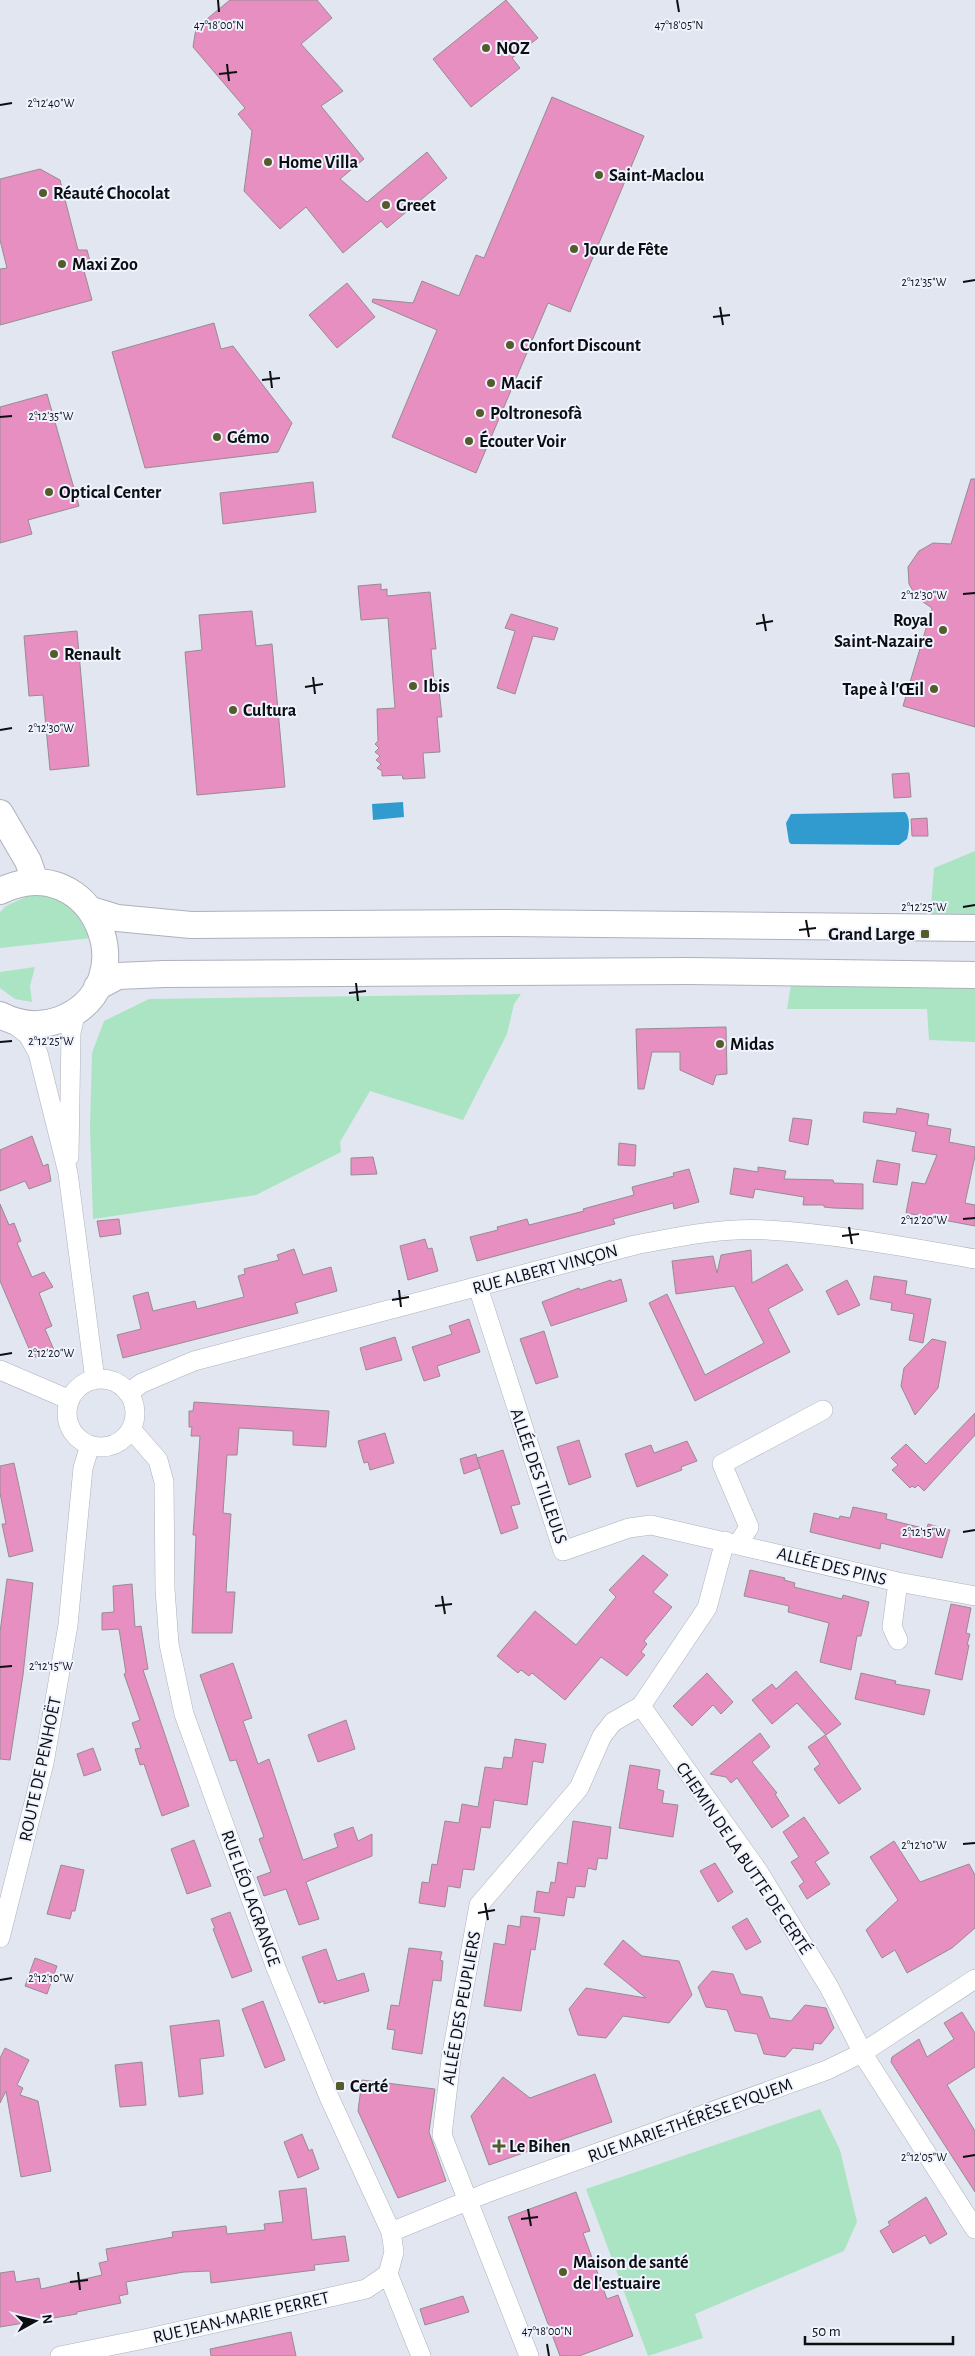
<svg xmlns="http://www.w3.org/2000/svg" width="975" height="2356" viewBox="0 0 975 2356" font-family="'Alegreya Sans',sans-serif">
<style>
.green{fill:#aae4c3}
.water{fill:#319bcf}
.building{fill:#e68fc0;stroke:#978c92}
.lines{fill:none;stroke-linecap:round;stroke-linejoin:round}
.street-casing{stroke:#aeb1bc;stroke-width:20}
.secondary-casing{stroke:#aeb1bc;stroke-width:28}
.street{stroke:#fff;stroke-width:19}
.secondary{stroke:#fff;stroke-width:26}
.ticks{fill:none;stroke:#0c0e11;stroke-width:2}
.poi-dot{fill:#555b2a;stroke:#eff3fe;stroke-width:2}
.labels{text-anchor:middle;stroke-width:4;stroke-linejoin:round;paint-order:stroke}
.poi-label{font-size:18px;font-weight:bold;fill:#0c0e11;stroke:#eff3fe;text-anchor:start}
.street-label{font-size:18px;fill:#0c0e11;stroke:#eff3fe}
.ticks-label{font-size:12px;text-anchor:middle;fill:#0c0e11;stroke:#eff3fe;stroke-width:4;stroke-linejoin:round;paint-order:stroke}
</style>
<rect width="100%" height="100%" fill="#e2e6f0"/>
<path class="green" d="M975,851V920L930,919L934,868Z
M30,895C66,894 75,911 91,938L0,948V912L6,906Z
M35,967L30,986L32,1002L15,999L0,988V972Z
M791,985L975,986V1042L929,1040L927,1009H787Z
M521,994L514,1004L507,1034L463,1120L370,1091L340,1142L341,1152L256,1195L93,1219L90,1128L92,1053L104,1021L149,999Z
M820,2109L840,2150L857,2222L844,2251L695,2314L703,2338L648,2356L586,2189Z"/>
<path class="water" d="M403,802L404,817L373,820L372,804Z
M905,812C911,818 909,831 907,839L899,845L791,844L789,842L786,823L791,814Z"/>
<path class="building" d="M230,0H317L332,18L301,44L343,91L321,106L364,159L340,179L367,202L427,152L447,178L387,228L381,221L343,253L306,207L280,229L244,191L252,131L238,114L245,108L193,47L196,28Z
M506,0L538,38L512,58L520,68L471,107L433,59Z
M552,97L644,136L570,312L548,303L476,473L392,437L437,330L372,302L373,299L413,303L422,281L459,296L476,255L484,258Z
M40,169L60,180L78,250H87L90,261L83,267L92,300L0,325V269L7,268L0,240V179Z
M347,283L375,317L337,348L309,315Z
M214,323L221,349L233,346L292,423L278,452L145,468L112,352Z
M47,394L79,506L28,520L32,534L0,543V407Z
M971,479H975V727L903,706L932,608L917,598L909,584L908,567L919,551L933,543L951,544Z
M313,482L316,512L223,524L220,493Z
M381,584V590L387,589V596L430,592L436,649H431L434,681H438L442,717H437L440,752L423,753L425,778L403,779L402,775L382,776V771L377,768L381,764L376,760L380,756L375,752L379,748L375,744L378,741L377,709L395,708L388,618L361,620L358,586Z
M252,611L256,646L272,644L285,787L197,795L185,652L202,650L199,615Z
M511,614L558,628L554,640L533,636L515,694L497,688L515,631L505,628Z
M77,631L89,766L50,770L43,695L29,696L24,636Z
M909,773L911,797L894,798L892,774Z
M927,818L928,836H912L911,819Z
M726,1027L727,1074L716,1075L713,1085L680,1070V1052H652L644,1089H638L636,1029Z
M897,1108L929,1114L927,1125L951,1129L949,1142L975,1147V1156L965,1203L975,1205V1226L906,1213L912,1182L925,1184L937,1155L912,1151L916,1132L863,1122L864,1112L896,1114Z
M793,1118L812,1120L808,1145L789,1141Z
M32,1136L43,1166L48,1164L51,1181L29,1189L25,1181L0,1191V1150Z
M619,1143L636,1145L635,1166L618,1165Z
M373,1157L377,1174L351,1175V1158Z
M877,1160L900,1164L897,1185L873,1182Z
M758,1167L786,1171L784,1179L833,1180L834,1183L863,1184V1209L833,1208L824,1207V1205H803L804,1197L755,1189L753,1198L730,1194L734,1168L758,1172Z
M689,1169L699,1202L674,1209L673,1203L613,1219L615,1224L477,1261L470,1237L498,1230L497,1227L527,1219L529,1225L584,1211L583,1209L634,1195L632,1187L674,1176L673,1173Z
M0,1204L9,1225L14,1223L21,1241L17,1243L32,1277L44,1272L53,1287L39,1293L52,1326L45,1329L54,1350L33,1358L0,1281Z
M119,1219L121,1234L100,1237L97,1221Z
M425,1239L428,1249L432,1248L438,1271L408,1280L400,1246Z
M294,1249L303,1275L331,1267L337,1291L295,1303L298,1313L123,1358L117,1335L141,1329L133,1296L148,1292L153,1311L195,1301L197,1309L244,1297L238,1276L245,1274L244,1269L279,1260L277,1255Z
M751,1250L752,1283L787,1264L803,1290L768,1309L790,1352L695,1401L649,1303L667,1294L705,1375L764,1343L734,1286L676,1294L672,1261L713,1256L717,1273L721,1255Z
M874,1276L907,1281L905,1294L931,1299L923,1343L909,1340L914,1314L891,1310L892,1303L870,1299Z
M621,1279L627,1301L551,1326L542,1302L579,1288L580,1290L611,1280L612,1282Z
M847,1280L860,1305L838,1315L826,1291Z
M469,1319L480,1352L437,1366L440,1376L424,1381L412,1347L452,1334L449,1326Z
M544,1331L558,1377L536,1384L520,1339Z
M395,1337L402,1360L366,1370L360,1348Z
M932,1339L946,1342L938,1388L915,1415L901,1386L904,1368Z
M194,1402L329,1411L326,1447L293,1445V1431L239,1428L237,1455H227L223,1513L231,1514L226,1592H235L232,1633H192L196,1535H193L200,1436H191L192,1427H189V1411H193Z
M975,1413V1435L924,1491L918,1485L915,1488L912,1486L910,1488L892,1470L898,1465L891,1458L906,1444L926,1464Z
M385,1433L394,1463L370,1470L368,1462L364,1463L358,1441Z
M579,1440L591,1477L569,1485L557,1447Z
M687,1441L697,1461L681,1467L682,1470L637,1487L625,1454L651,1445L654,1453Z
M503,1450L520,1504L511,1506L518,1528L501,1534L477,1458Z
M476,1454L480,1468L464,1474L460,1459Z
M14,1463L33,1551L9,1557L2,1524H6L0,1493V1466Z
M853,1507L887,1514L886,1519L927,1529L928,1524L950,1530L942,1558L881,1543L880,1549L810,1532L814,1513L839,1519L840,1516L850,1518Z
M643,1555L668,1575L653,1592L672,1607L644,1641L647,1644L641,1652L645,1655L627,1676L601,1657L565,1700L532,1673L529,1676L521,1670L518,1673L497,1656L535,1611L576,1645L616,1597L609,1590Z
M750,1570L785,1578L784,1580L795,1583L794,1587L842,1599L843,1595L869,1602L861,1636H857L851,1670L820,1662L829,1623L788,1612L789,1606L744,1596Z
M7,1579L33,1583L23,1675L10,1760L0,1759V1632Z
M132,1584L135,1627L141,1626L148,1669L143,1670L189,1806L162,1816L144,1764L140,1765L135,1749L141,1748L132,1723L140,1720L124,1674L126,1673L119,1629L102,1630V1613L114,1612L113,1586Z
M951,1604L971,1608L966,1633L970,1634L967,1645H969L962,1680L935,1674Z
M233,1663L252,1718L243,1721L258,1764L269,1759L303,1860L338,1847L334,1834L353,1827L358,1841L372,1834V1856L306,1882L319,1919L299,1925L286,1889L264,1896L257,1877L271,1872L259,1839L264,1837L236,1760L230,1761L200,1675Z
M796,1671L841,1724L826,1735L797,1703L772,1724L752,1700L772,1684L776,1689Z
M707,1673L733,1702L721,1714L713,1705L692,1726L673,1706Z
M861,1673L896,1681L895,1684L930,1690L924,1715L855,1699Z
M346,1720L355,1749L318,1762L308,1735Z
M760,1733L770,1747L752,1762L777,1793L775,1794L789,1816L772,1828L737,1778L731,1783L726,1777L710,1774Z
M825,1735L861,1789L839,1804L814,1769L820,1764L808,1747Z
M515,1739L546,1744L543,1763L533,1761L527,1805L494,1800L490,1828L481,1827L474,1870L463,1869L460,1888L448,1886L445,1907L419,1903L422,1882L429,1883L432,1864L437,1865L445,1821L459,1823L462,1804L478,1807L485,1767L502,1769L504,1757L512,1758Z
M93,1748L101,1770L84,1776L77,1754Z
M630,1765L660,1770L657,1789L664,1791L662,1803L678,1805L673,1837L619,1828Z
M804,1817L829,1853L815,1862L830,1884L807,1899L799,1886L804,1882L791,1862L799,1857L783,1832Z
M573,1821L611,1827L607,1859L598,1858L596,1870L588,1868L585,1887L576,1886L574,1898L567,1897L564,1916L534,1912L537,1891L549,1893L551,1882L555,1883L558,1862L567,1864Z
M194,1840L211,1886L187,1894L171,1849Z
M894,1841L920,1882L969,1864L975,1875V1928L952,1948L907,1973L895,1950L882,1958L866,1930L898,1900L870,1857Z
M715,1863L733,1892L718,1902L700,1871Z
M61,1865L84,1870L75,1911H72L70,1919L47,1914Z
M230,1912L252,1971L232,1978L213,1929L215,1928L211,1919Z
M521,1916L540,1918L535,1950L531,1949L521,2011L484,2006L494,1943L505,1945L508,1925L520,1927Z
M747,1918L761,1942L746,1950L732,1927Z
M623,1940L642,1956L679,1961L692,1995L669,2023L623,2016L606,2038L578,2035L569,2009L586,1988L646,1998L604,1964Z
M409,1948L442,1952L440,1960L443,1961L441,1981L433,1980L422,2054L392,2049L395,2030L387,2029L391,2005L399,2006Z
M326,1949L337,1981L364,1973L369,1991L324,2004V2001L319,2003L302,1957Z
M35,1958L57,1966L47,1994L25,1986Z
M712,1971L733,1974L741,1994L762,1997L770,2018L791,2021L805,2005L826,2008L834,2028L821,2044L814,2043L813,2050L793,2048L785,2057L764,2054L757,2034L735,2031L727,2010L706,2007L698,1987Z
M263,2001L285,2060L265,2068L242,2009Z
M962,2012L975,2033V2067L947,2085L975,2131V2192L891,2062L892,2057L919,2039L927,2057L954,2039L944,2023Z
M219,2020L224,2056L200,2059L203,2094L179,2097L170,2026Z
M5,2048L29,2060L17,2085L23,2088L20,2095L38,2101L51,2171L21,2177L6,2091L0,2103V2058Z
M142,2062L146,2105L120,2107L115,2065Z
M595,2074L612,2122L489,2165L471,2116L503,2077L530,2098Z
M362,2080L435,2089L429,2132L446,2181L398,2198L358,2111Z
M302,2134L309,2151L312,2149L319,2169L298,2178L284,2142Z
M306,2188L312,2240L345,2236L349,2261L314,2265L315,2270L211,2283L210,2271L184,2272L126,2282L128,2294L119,2296L121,2303L77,2312V2314L0,2327V2273L14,2271L16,2282L39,2278L41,2289L102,2275L99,2263L108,2261L106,2249L173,2237L172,2232L226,2226L227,2234L265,2230L264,2224L283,2222L279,2191Z
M576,2192L590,2231L583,2233L607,2299L618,2295L633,2336L579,2356H560L508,2217Z
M926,2197L947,2234L930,2244L925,2235L893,2253L880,2231L890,2225L888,2222Z
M463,2296L469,2312L425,2325L420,2309Z
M291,2332L296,2356H211L210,2349Z"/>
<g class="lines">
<defs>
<path id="street" d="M10,1021L28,1035L38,1053L68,1173L95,1380
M69,1157L71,1033L76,1011
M478,1287L563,1551L629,1528L651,1525L898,1582L892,1627L898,1640
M0,1370L70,1400
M67 1413a34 34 0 1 1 68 0a34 34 0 1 1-68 0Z
M128,1393L142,1383L194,1361L635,1245C678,1237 723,1227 767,1230C837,1234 906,1247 975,1259
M131,1429L158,1460L164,1482L165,1589L169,1644L184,1714L276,1968L329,2097L391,2232L394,2252L388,2274L421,2356
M725,1541L707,1608L641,1706L758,1871L829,1987L866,2059L975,2229
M738,1544L749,1527L722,1464L823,1410
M898,1582L975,1596
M0,1938L44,1763L68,1625L83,1468L90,1445
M391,2232L489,2192L827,2070L862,2053L975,1979
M60,2356L149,2338L366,2289L388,2274
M529,2356L442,2135L451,2059L479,1905L579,1788L602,1736L613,1722L641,1706"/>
<path id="secondary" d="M0,813L28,861L35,881
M0,891C94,846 150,986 59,1020C39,1027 19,1025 0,1015
M91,910L117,918L191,925L499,923L975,928
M97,987L118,976L164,974L688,971L975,975"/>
</defs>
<use href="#street" class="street-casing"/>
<use href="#secondary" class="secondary-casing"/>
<use href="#street" class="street"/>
<use href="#secondary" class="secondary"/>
</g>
<path class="ticks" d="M218,0L219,12M677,0L679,12M227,64L229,81M219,74L237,72M0,105L12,103M963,282L975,280M720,307L723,325M713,317L730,315M270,371L272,388M262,380L280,378M0,417L12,416M963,594L975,593M763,614L766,631M756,624L773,621M313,677L315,694M305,687L323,684M0,730L12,728M963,907L975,905M806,920L809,937M799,930L816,928M356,983L358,1001M349,993L366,991M0,1042L12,1041M963,1219L975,1218M849,1227L852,1244M842,1236L859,1234M399,1290L401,1307M392,1300L409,1297M0,1355L12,1353M963,1532L975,1530M442,1596L445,1614M435,1606L452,1604M0,1667L12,1666M963,1844L975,1843M485,1903L488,1920M478,1913L495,1910M0,1980L12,1978M963,2157L975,2155M528,2209L531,2226M521,2219L538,2217M78,2272L80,2290M70,2282L88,2280M547,2344L549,2356"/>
<g class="poi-dot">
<circle cx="486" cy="48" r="5"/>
<circle cx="268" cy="162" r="5"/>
<circle cx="599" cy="175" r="5"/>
<circle cx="43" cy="193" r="5"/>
<circle cx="386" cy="205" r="5"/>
<circle cx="574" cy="249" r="5"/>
<circle cx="62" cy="264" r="5"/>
<circle cx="510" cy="345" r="5"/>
<circle cx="491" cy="383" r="5"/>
<circle cx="480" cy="413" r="5"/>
<circle cx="217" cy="437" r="5"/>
<circle cx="469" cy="441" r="5"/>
<circle cx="49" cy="492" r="5"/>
<circle cx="943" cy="630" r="5"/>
<circle cx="54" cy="654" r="5"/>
<circle cx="413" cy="686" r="5"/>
<circle cx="934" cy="689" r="5"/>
<circle cx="233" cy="710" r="5"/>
<rect x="920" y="929" width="10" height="10" rx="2.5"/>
<circle cx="720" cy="1044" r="5"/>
<rect x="335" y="2081" width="10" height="10" rx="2.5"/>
<path d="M496.5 2138.5h5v5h5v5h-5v5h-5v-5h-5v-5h5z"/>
<circle cx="563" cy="2272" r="5"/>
</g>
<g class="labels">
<g class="poi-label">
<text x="496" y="54">NOZ</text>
<text x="278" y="168">Home Villa</text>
<text x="609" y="181">Saint-Maclou</text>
<text x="53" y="199">Réauté Chocolat</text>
<text x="396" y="211">Greet</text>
<text x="584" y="255">Jour de Fête</text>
<text x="72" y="270">Maxi Zoo</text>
<text x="520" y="351">Confort Discount</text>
<text x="501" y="389">Macif</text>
<text x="490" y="419">Poltronesofà</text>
<text x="227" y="443">Gémo</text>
<text x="479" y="447">Écouter Voir</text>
<text x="59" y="498">Optical Center</text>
<text x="933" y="626" text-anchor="end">Royal<tspan x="933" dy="21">Saint-Nazaire</tspan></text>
<text x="64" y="660">Renault</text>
<text x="423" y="692">Ibis</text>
<text x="924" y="695" text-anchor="end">Tape à l'Œil</text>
<text x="243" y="716">Cultura</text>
<text x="915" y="940" text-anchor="end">Grand Large</text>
<text x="730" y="1050">Midas</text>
<text x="350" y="2092">Certé</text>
<text x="509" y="2152">Le Bihen</text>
<text x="573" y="2268">Maison de santé<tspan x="573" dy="21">de l'estuaire</tspan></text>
</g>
<g class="street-label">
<text transform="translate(545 1269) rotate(-15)" y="6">RUE ALBERT VINÇON</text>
<text transform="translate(539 1476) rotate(71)" y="6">ALLÉE DES TILLEULS</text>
<text transform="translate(832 1566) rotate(14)" y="6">ALLÉE DES PINS</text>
<text transform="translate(40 1769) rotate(-78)" y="6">ROUTE DE PENHOËT</text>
<text transform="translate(744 1858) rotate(56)" y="6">CHEMIN DE LA BUTTE DE CERTÉ</text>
<text transform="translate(251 1898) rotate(70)" y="6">RUE LÉO LAGRANGE</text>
<text transform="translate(461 2008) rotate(-80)" y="6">ALLÉE DES PEUPLIERS</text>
<text transform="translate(690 2120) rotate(-20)" y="6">RUE MARIE-THÉRÈSE EYQUEM</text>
<text transform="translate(241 2317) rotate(-13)" y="6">RUE JEAN-MARIE PERRET</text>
</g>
</g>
<g class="ticks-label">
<text x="219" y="29">47°18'00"N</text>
<text x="679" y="29">47°18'05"N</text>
<text x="51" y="107">2°12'40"W</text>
<text x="924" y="286">2°12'35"W</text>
<text x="51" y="420">2°12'35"W</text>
<text x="924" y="599">2°12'30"W</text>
<text x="51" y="732">2°12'30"W</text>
<text x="924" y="911">2°12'25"W</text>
<text x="51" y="1045">2°12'25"W</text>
<text x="924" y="1224">2°12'20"W</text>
<text x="51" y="1357">2°12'20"W</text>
<text x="924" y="1536">2°12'15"W</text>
<text x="51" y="1670">2°12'15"W</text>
<text x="924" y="1849">2°12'10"W</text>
<text x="51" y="1982">2°12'10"W</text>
<text x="924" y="2161">2°12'05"W</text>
<text x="547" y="2335">47°18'00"N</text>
</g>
<g transform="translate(35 2321) rotate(82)" stroke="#eff3fe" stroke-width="4" paint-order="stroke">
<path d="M0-4L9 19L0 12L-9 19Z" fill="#0c0e11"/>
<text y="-8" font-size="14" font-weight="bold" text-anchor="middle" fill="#0c0e11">N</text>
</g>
<path d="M805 2336v8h148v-8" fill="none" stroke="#0c0e11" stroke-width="2.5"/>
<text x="812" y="2336" font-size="15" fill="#0c0e11" stroke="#eff3fe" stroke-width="4" paint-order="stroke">50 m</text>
</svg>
